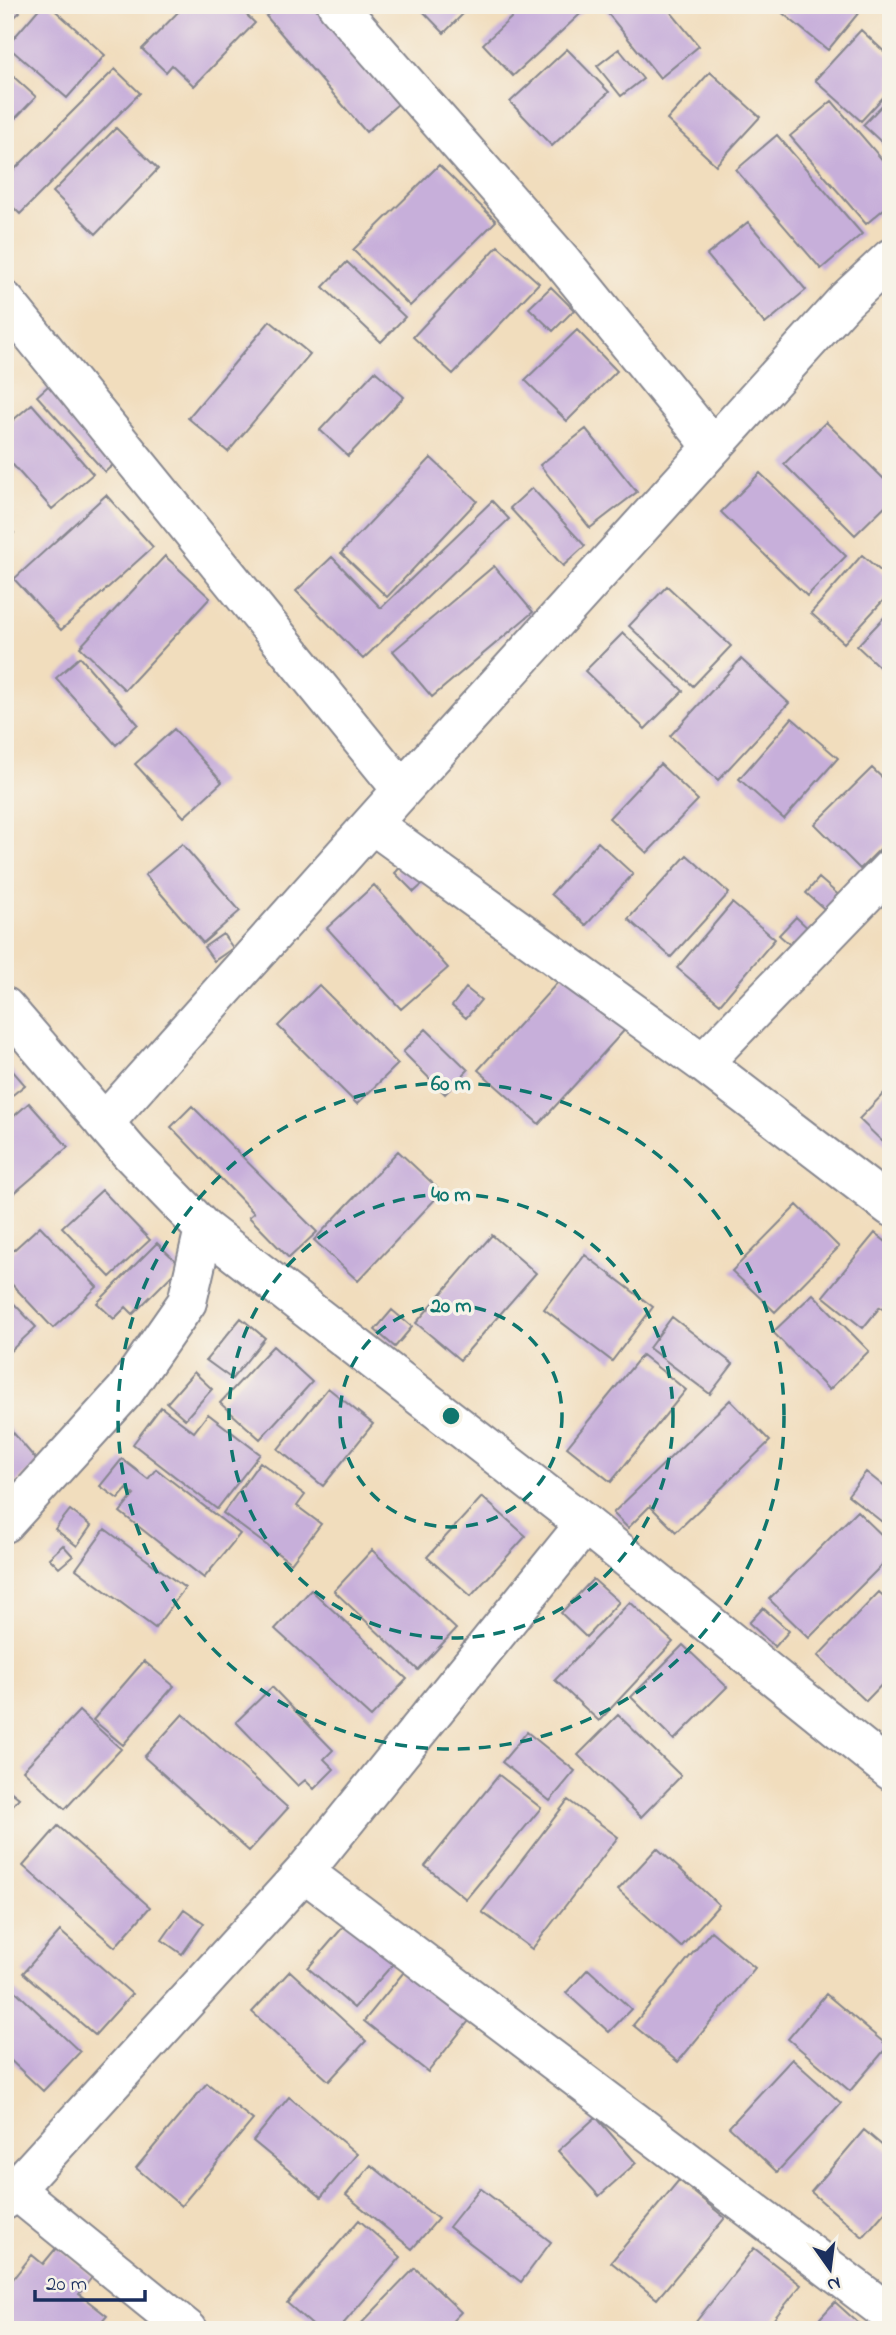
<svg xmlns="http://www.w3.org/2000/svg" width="896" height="2335" viewBox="0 0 896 2335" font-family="'Indie Flower',sans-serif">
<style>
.building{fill:#c7afda}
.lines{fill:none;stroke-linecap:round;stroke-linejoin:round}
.minor-casing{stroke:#86868e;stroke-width:42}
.minor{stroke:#fff;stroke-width:38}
.ring{fill:none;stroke:#0f766e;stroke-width:3.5;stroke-dasharray:12 9}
.centre{fill:#0f766e;stroke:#f7f3e8;stroke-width:3.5}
.ring-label{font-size:21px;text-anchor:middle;font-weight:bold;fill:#0f766e;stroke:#f7f3e8;stroke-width:7;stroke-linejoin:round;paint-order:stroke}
</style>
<rect width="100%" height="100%" fill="#f7f3e8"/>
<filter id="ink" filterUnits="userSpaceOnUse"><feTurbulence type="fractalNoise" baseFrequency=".0143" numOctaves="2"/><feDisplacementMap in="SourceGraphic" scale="14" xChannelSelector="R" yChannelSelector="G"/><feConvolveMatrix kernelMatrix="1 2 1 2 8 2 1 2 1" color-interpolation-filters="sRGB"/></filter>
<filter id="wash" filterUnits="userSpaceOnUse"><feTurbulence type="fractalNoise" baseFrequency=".00686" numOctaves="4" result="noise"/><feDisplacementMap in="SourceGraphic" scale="28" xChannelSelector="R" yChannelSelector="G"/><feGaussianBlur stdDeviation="1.57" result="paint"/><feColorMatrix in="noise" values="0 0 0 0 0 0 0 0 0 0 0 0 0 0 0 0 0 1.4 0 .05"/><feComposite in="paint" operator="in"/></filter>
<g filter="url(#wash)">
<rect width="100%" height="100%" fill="#f1ddbd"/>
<g id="blocks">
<path class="building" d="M5,5H14L20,12L5,26Z
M42,5H49L105,55L67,98L7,46Z
M185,5H236L255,23L194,86L172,65L166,72L142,49Z
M279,5H313L398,104L366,132L266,16Z
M417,5H453L462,15L444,33Z
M525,5H590L513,76L483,44Z
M601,5H665L699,46L660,78Z
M784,5H865L828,50L780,11Z
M861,30L891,58V89L861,121L815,80Z
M567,49L609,92L552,146L510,102Z
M619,49L643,79L621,96L597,66Z
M5,69L36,97L5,129Z
M115,69L140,93L20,214L5,199V179Z
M710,72L760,117L716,165L667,120Z
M891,96V151L863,125Z
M832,101L891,170V203L866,224L790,136Z
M116,128L158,169L96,234L53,192Z
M777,135L862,234L821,269L736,170Z
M439,165L496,221L410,306L353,250Z
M748,222L806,290L765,324L707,255Z
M498,246L539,283L453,374L413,337Z
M347,262L405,317L381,342L323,287Z
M551,287L574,310L553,331L529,308Z
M270,321L310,354L228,452L188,418Z
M577,330L617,371L567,421L525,380Z
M375,371L404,397L348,456L320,430Z
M58,377L126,453L105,472L37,396Z
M32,404L93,474L52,509L5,456V427Z
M826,422L891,486V500L855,535L784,464Z
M586,429L637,492L590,528L540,465Z
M431,458L477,501L387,597L341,553Z
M760,473L846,556L807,596L721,512Z
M532,488L585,546L563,566L510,508Z
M106,495L153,547L61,630L14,579Z
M492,501L509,519L363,659L296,591L332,557L381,608Z
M5,524L14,533L5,541Z
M862,555L891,580V592L844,643L811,613Z
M165,556L210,598L125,690L80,647Z
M494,566L533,612L432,697L393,651Z
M667,586L731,646L693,686L629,626Z
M891,610V678L857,646Z
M623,633L683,691L645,729L585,671Z
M80,657L138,724L116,745L56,678Z
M741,659L789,703L718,780L670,736Z
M792,718L838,758L784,819L739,779Z
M174,729L222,782L184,817L135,764Z
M660,764L698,800L647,853L609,818Z
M872,768L891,786V838L860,869L815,824Z
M598,842L633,874L586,925L551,894Z
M182,844L240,911L203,943L145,875Z
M687,855L729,893L671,957L628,919Z
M406,861L426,881L414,892L395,873Z
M819,878L842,898L829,913L806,893Z
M374,885L448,968L401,1009L327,928Z
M732,903L775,939L720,1004L677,968Z
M796,917L813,933L797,951L779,935Z
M223,934L233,948L214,961L204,947Z
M569,970L630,1024L539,1124L478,1070Z
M319,985L398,1064L357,1104L278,1026Z
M466,988L481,1000L466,1018L452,1006Z
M426,1029L468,1070L445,1094L403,1052Z
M5,1062L25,1085L5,1101Z
M891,1086V1150L859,1119Z
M29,1103L68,1147L5,1201V1124Z
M192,1106L317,1232L289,1258L249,1217L254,1213L171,1127Z
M398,1151L442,1192L358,1281L314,1240Z
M102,1190L150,1240L110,1277L62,1227Z
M797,1205L839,1247L775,1312L732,1271Z
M40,1226L97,1287L53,1328L5,1277V1258Z
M875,1233L891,1246V1316L880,1307L863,1328L823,1296Z
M492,1235L536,1273L460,1360L416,1323Z
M157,1243L181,1266L133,1314L126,1307L114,1319L97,1303Z
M585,1255L653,1307L612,1361L544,1309Z
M5,1294L36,1327L5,1356Z
M813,1294L869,1351L829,1390L773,1332Z
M392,1310L412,1327L395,1347L375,1330Z
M672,1317L733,1364L710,1394L649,1348Z
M241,1318L265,1338L232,1379L206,1360Z
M273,1346L312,1382L260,1439L220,1403Z
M642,1355L686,1390L611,1482L567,1447Z
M194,1372L212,1389L185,1419L167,1403Z
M328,1388L373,1424L323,1486L278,1449Z
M730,1400L770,1441L676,1532L650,1506L628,1528L613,1513Z
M161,1407L194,1432L208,1414L260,1454L217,1509L133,1444Z
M5,1423L39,1463L5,1492Z
M122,1459L148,1479L156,1469L240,1534L204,1578L120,1512L134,1495L127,1489L118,1499L100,1486Z
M260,1462L305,1495L297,1506L321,1524L291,1563L223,1513Z
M866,1472L891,1492V1529L848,1495Z
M482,1497L526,1536L471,1596L427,1557Z
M70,1510L91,1526L77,1546L55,1529Z
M857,1511L891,1544V1556L809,1638L769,1599Z
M105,1529L185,1588L155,1628L76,1569Z
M63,1545L73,1556L59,1568L49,1558Z
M372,1550L456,1629L418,1670L334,1591Z
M593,1579L619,1602L586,1637L561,1613Z
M311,1590L407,1679L371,1717L275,1629Z
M879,1592L891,1603V1675L866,1701L818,1656Z
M630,1602L673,1642L599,1721L555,1680Z
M763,1608L789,1631L775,1647L749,1623Z
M683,1645L727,1687L674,1740L631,1697Z
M144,1661L174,1686L123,1745L93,1720Z
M272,1687L333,1750L324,1759L334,1769L314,1789L305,1780L298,1786L236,1722Z
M79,1711L121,1749L65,1809L23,1770Z
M183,1714L288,1808L249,1851L144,1757Z
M618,1715L681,1776L641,1817L578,1755Z
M527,1732L575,1771L550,1801L502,1762Z
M499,1775L541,1808L466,1899L425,1866Z
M5,1787L19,1798L5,1814Z
M568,1800L618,1837L532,1949L482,1912Z
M58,1826L150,1907L115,1947L23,1866Z
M657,1848L719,1905L681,1947L618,1890Z
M184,1909L204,1923L182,1954L162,1940Z
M355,1913L402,1954L354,2008L308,1968Z
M60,1931L132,1994L95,2035L23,1973Z
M711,1931L755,1968L678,2062L633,2025Z
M412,1962L476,2012L428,2072L364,2021Z
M588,1969L631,2009L609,2032L566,1993Z
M290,1971L366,2041L329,2081L252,2012Z
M5,1981L80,2052L43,2091L5,2055Z
M826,1994L888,2046L850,2091L788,2039Z
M792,2059L841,2103L777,2172L729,2127Z
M207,2083L253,2120L181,2206L136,2168Z
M289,2097L357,2154L321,2197L253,2141Z
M596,2117L636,2163L599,2196L558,2151Z
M864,2130L891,2153V2205L863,2237L811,2192Z
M371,2165L438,2219L412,2249L346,2195Z
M679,2180L725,2218L657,2299L611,2262Z
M480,2188L551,2242L521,2282L449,2227Z
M359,2220L401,2257L338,2330H318L287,2303Z
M57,2247L93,2276L79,2294L107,2316L95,2330H5V2289L32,2255L43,2264Z
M754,2248L801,2285L765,2330H704L695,2323Z
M415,2268L461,2312L444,2330H355Z
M835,2302L866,2330H809Z"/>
</g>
</g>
<g filter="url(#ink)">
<use href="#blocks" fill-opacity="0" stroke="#86868e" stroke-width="2"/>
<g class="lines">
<defs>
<path id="minor" d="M337,5L561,260L713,447
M5,301L402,790L104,1123
M402,790L846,300L891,258
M372,824L703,1063L891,1207
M5,1007L130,1153L204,1229L187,1302L125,1391L5,1523
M703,1063L891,868
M204,1229L585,1524L891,1771
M304,1872L891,2315
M14,2189L188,2330
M5,2200L304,1872L585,1524"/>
</defs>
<use href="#minor" class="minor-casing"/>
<use href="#minor" class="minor"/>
</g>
</g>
<g class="ring">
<circle cx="451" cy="1416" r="111"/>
<circle cx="451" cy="1416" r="222"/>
<circle cx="451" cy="1416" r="333"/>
</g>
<circle cx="451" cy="1416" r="10" class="centre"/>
<g class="ring-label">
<text x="451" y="1090">60 m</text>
<text x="451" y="1201">40 m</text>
<text x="451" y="1312">20 m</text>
</g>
<rect width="896" height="2335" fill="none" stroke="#f7f3e8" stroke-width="28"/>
<g transform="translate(830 2269) rotate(166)" stroke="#f7f3e8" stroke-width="5" paint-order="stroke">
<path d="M0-5L12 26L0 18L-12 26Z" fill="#1b2f5e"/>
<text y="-10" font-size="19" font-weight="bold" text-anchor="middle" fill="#1b2f5e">N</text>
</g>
<path d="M35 2290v10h110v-10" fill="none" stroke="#1b2f5e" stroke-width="3.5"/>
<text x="46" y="2290" font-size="21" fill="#1b2f5e" stroke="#f7f3e8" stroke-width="5" paint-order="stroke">20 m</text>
</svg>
